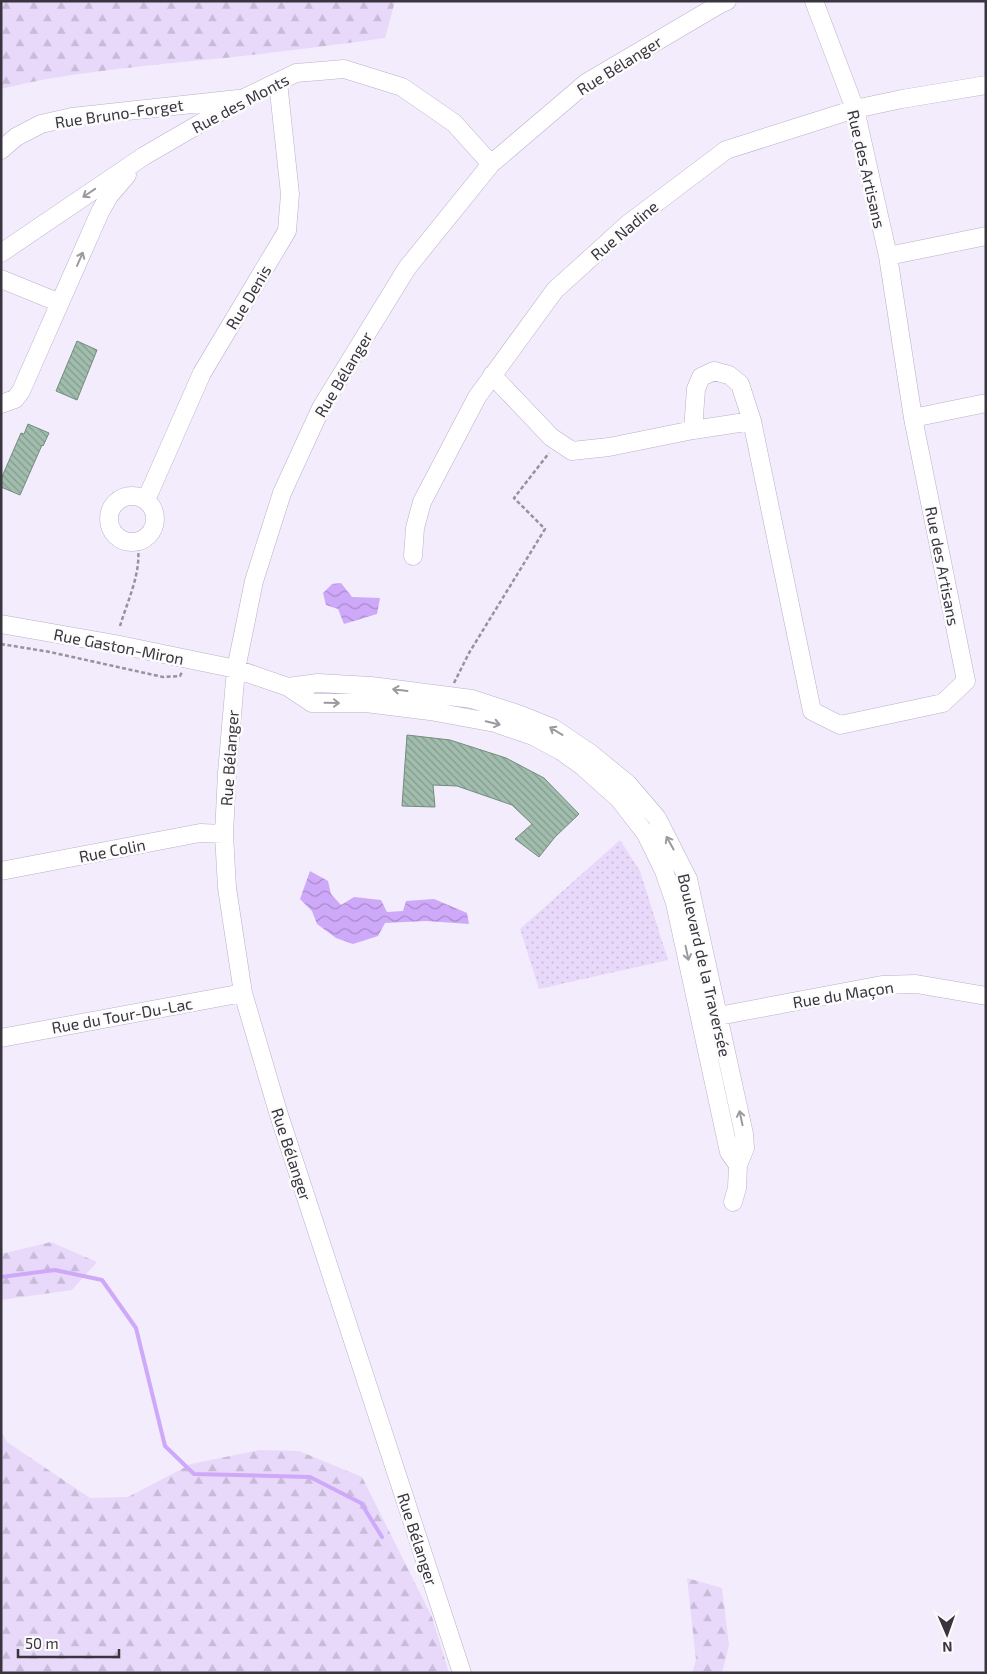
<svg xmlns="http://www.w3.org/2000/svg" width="987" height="1674" font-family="'Exo 2',sans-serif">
<defs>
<pattern id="grass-dots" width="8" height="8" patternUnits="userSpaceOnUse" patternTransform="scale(1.25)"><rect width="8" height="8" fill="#e8d9fa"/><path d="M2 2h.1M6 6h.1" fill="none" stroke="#c8bbd7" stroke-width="1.8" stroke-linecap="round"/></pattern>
<pattern id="forest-firs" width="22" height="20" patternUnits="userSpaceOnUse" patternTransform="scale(1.25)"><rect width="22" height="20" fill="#e8d9fa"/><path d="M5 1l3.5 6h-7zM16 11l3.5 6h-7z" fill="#c8bbd7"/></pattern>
<pattern id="water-waves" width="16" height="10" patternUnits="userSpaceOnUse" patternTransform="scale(1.25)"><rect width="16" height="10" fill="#cfa9f9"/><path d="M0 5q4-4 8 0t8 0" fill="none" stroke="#a98acb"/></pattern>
<pattern id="building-back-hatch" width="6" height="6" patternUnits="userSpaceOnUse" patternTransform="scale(1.25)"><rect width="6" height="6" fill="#a1bdad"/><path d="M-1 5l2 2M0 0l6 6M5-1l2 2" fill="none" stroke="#849a8e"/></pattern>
</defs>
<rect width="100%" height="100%" fill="#f3ecfc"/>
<path fill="url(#grass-dots)" d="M620 840 640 871 668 960 539 989 520 929Z"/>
<path fill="url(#forest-firs)" d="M1 1H395L385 38C321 47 257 55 192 61 128 68 63 73 1 89Z
M51 1242 97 1262 72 1290 1 1300V1254Z
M1 1431 7 1442 90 1498 128 1497 191 1464 260 1450 299 1451 362 1477 432 1617 449 1673H1Z
M687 1578 722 1588 729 1645 722 1673H692L696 1660Z"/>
<path fill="url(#water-waves)" d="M341 583 352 597 380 598 377 614 344 624 338 609 326 605 323 593 332 584Z
M310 871 328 881 331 894 341 905 354 897 381 900 387 912 403 911 406 901 434 899 467 913 469 924 426 921 385 923 378 936 353 944 336 938 317 924 312 911 300 899Z"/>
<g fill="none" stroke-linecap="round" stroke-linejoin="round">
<path stroke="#cfa9f9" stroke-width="4" d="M1 1277 55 1270 102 1280 136 1328 165 1446 194 1474 310 1477 361 1503 382 1537"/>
</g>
<path fill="url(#building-back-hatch)" stroke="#718c7d" d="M77 341 97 350 77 400 56 391Z
M28 424 49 433 43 446 42 445 20 495 1 487V479L21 433 24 434Z
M407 735 450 740 506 758 544 778 579 814 555 837 539 857 515 839 532 824 512 805 457 786 433 785 435 807 402 806Z"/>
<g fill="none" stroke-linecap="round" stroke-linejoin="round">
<defs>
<path id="minor" d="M1 150 16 137 41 124 72 117 238 99
M1 253 144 156 244 98 296 73 344 69 402 87 454 123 491 164
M888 256 986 236
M1 279 60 303
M492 375 551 437 572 451 609 447 693 430 752 421 812 711 840 725 943 703 966 681 913 418 888 256 855 109 814 1
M1 404 15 399 21 391 100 212 109 196 127 175
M913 418 986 403
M693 430 696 389 701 377 714 371 729 375 740 384 752 421
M109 519a23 23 0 1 1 46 0a23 23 0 1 1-46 0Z
M146 500 202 373 287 231 290 194 278 82
M413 556 415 528 422 502 477 397 555 290 628 224 726 150 855 109 902 99 986 85
M1 624 115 644 236 669 288 687 312 703H366L430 711 495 723 533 736 561 751 582 766 619 799 646 834 664 871 675 903 729 1152 738 1165
M288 687 318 683 371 686 472 699 521 715 553 728 590 753 628 784 657 818 688 879 744 1134 745 1148 738 1165 737 1188 733 1202
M1 871 200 833 224 834
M708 1018 882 985 916 984 986 996
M1 1038 243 993
M462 1673 278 1112 243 993 227 888 224 834 227 773 236 669 254 581 282 493 321 408 407 268 491 164 586 83 720 4 727 1"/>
</defs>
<use href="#minor" stroke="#bbafc9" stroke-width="19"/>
<path stroke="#98929f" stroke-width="2.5" stroke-dasharray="4 2.5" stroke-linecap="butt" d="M120 626C128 599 143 570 137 542
M1 644 50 652 163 677 180 676 182 672
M454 683 469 653 545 529 514 498 549 453"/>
<use href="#minor" stroke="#fff" stroke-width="18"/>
</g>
<defs><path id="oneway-shaft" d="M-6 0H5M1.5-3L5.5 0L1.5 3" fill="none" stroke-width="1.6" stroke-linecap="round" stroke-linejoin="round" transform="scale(1.25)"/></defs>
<g stroke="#9c9a9e">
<use href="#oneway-shaft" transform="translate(89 193) rotate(146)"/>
<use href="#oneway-shaft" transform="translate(80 259) rotate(-66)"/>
<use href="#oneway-shaft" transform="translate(400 690) rotate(-173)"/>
<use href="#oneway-shaft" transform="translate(332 703) rotate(1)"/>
<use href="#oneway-shaft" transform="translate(493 723) rotate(13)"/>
<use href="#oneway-shaft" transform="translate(556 731) rotate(-149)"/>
<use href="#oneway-shaft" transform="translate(670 843) rotate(-119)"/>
<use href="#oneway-shaft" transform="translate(687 953) rotate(78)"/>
<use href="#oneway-shaft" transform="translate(741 1118) rotate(-102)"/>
</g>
<g text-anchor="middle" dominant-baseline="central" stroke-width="5" stroke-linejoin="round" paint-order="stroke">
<g font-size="16" fill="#39343e" stroke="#fcfcfc">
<text transform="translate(619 65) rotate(-32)">Rue Bélanger</text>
<text transform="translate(240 103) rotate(-28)">Rue des Monts</text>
<text transform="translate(119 113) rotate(-8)">Rue Bruno-Forget</text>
<text transform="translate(867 169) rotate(77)">Rue des Artisans</text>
<text transform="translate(624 230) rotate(-40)">Rue Nadine</text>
<text transform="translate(248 297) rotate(-59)">Rue Denis</text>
<text transform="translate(343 374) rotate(-59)">Rue Bélanger</text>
<text transform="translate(943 566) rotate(79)">Rue des Artisans</text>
<text transform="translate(119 646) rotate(11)">Rue Gaston-Miron</text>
<text transform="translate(229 758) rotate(-86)">Rue Bélanger</text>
<text transform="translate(112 850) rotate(-11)">Rue Colin</text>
<text transform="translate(705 965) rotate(77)">Boulevard de la Traversée</text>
<text transform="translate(843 994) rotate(-9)">Rue du Maçon</text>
<text transform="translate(122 1015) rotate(-10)">Rue du Tour-Du-Lac</text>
<text transform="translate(292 1154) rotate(72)">Rue Bélanger</text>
<text transform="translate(418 1539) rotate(72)">Rue Bélanger</text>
</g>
</g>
<rect width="987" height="1674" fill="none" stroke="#39343e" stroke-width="5"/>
<g transform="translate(947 1634) rotate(178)" stroke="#fcfcfc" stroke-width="4" paint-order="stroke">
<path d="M0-4L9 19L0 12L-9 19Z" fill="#39343e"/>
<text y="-8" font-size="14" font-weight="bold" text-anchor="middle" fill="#39343e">N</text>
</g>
<path d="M18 1649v8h101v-8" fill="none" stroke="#39343e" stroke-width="2.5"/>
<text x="25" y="1649" font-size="15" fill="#39343e" stroke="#fcfcfc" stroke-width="4" paint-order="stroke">50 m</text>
</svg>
